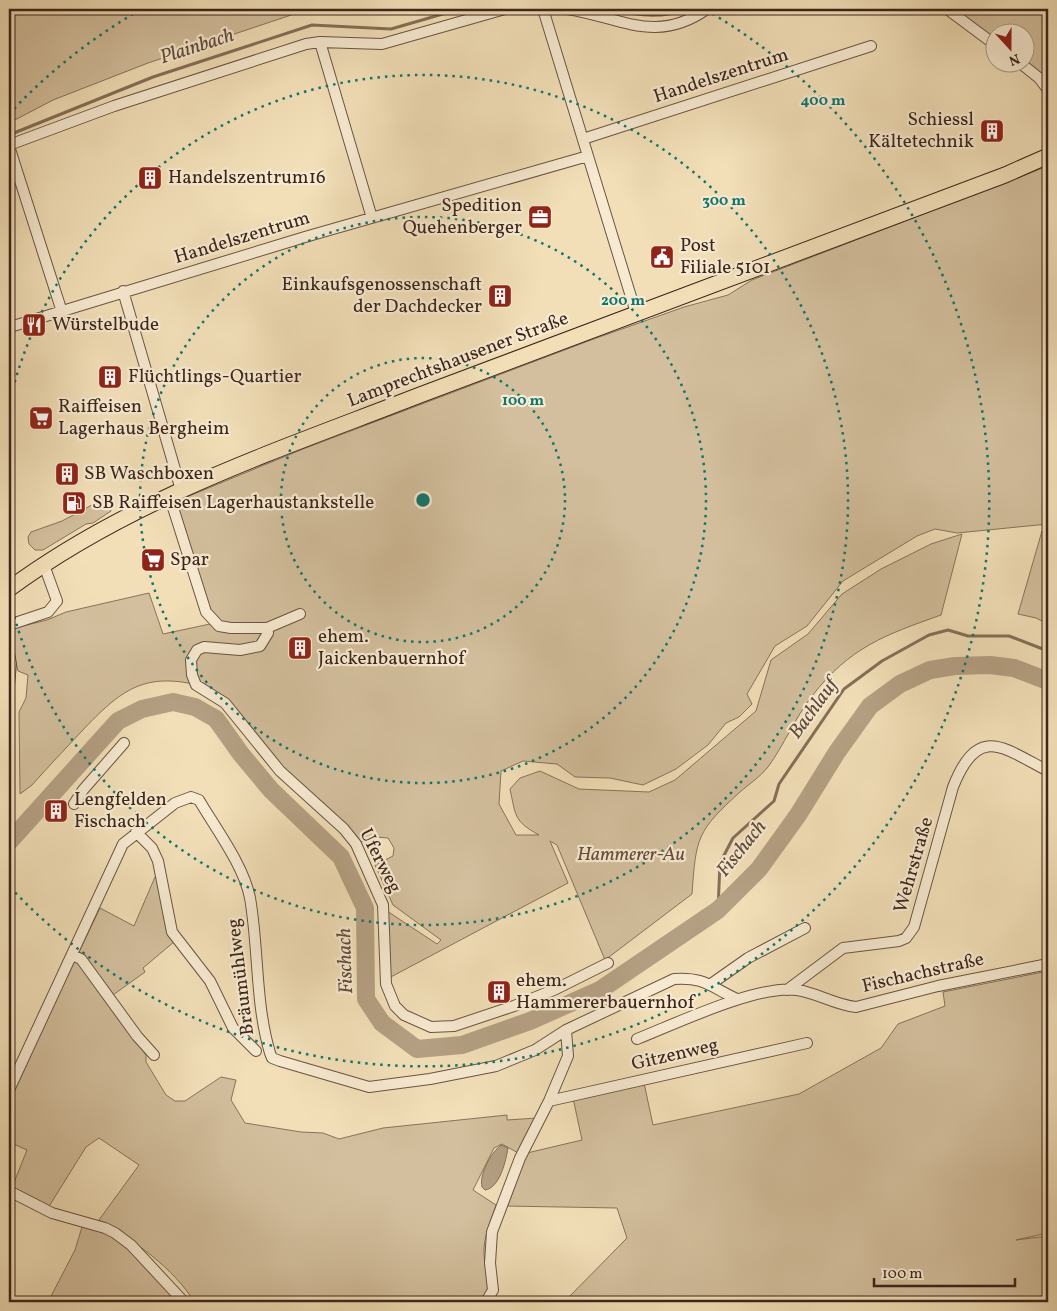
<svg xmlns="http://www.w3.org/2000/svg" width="1057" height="1311" font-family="Vollkorn,serif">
<rect width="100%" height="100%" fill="#f2dfb8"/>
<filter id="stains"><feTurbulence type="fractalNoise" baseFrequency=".004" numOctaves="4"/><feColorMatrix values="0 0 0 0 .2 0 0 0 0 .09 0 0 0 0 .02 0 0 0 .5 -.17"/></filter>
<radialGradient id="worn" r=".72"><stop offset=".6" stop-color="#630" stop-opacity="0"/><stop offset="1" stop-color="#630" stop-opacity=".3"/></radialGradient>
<path fill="#d3bf9d" stroke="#88725c" d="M9 9H403L389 13 309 9 148 63 53 100 9 123Z
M953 9H1048V57L1042 77 1024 62V32H994V41Z
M1048 166V524L957 533 935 529 917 536 843 581 807 626 775 646 747 694 752 704 739 717 726 723 708 745 676 769 643 785 610 778 575 777 557 764 523 761 501 771 499 804 516 835H539C514 821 516 817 510 789L520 778 540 771 579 789 649 792 675 780 756 711 771 660 808 634 842 594 881 569 931 544 962 534 941 615C885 635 850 647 812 696 795 718 784 745 768 767 759 778 749 784 740 792 697 831 696 837 692 894L605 960 557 845 550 841 568 883 387 979V911L437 944 441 940 393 905 375 865 393 856 394 848 388 838 376 837 360 842 300 787 205 687C144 670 121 690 81 732 65 749 48 767 32 785L20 794 19 712 26 698 28 675 18 671 10 637 15 628 47 620 66 612 149 593 163 634 210 624V614L175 507 177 501 303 449 591 340 684 307 728 295 752 280Z
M105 498 111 511 93 523 86 524 43 550H35L29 544 28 537 31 532 62 521Z
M1042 531H1048V624L1036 618 1018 614Z
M155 877H159C165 901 162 920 175 941L143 968 145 972 106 1000 146 1055V1062L166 1095 175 1101H185L221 1077 236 1080 231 1100 245 1123 301 1132 323 1133 339 1139 383 1128 507 1115V1120L537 1118 520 1154 502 1144 494 1148 473 1190 496 1205C491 1220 483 1238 484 1254 485 1275 494 1280 482 1302H194C176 1270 131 1238 99 1220L139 1165 99 1138 86 1147 48 1208 11 1190 27 1150 9 1142V1099L13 1089 100 908 134 926Z
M1048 971V1233L1016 1240 1048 1236V1302H564L627 1238 617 1208 504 1206 527 1153 582 1140 573 1098 644 1083 653 1125 799 1094 881 1048 898 1024 945 1006 943 992Z
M96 1226 109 1231 184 1302H48L75 1250 82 1227Z"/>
<path fill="#b4a083" stroke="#846f59" d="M501 1145 508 1148C506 1160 500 1188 485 1190L482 1187C479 1174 491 1153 501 1145Z"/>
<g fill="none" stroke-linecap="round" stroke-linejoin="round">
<path stroke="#846f59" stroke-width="3" d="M612 9C637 16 662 19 686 9
M9 135 153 77 312 25 391 29 460 9
M718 910 720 863 733 838 774 801 779 784 844 689 882 661 929 635 948 630 968 636H1009L1048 651"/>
<path stroke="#b4a083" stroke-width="18" d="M9 842 118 721 142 709 173 702 195 707 216 719 241 754 271 790 341 857 365 908 366 999 382 1023 417 1049 462 1045 530 1021 600 990 718 910 759 869 798 815 837 752 870 706 900 684 930 670 955 666 990 665 1014 668 1048 681"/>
<defs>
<path id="street" d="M543 9 636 313
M567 9C620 17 656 45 707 9
M947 9 994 44
M320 42 372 218
M1019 62 1039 78 1048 90
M583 139 871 46
M9 145 114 106 306 44 320 42 382 44 505 9
M9 146 62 312
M123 291 181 490
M10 327 305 237 588 156
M169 495 206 612 219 626 231 628H267L300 614
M9 625 48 612 57 601 44 565
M267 628 268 633 260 646 240 650 204 647 197 650 191 660 192 675 196 685 225 703 280 771 344 829 356 844 383 905 386 984 395 1006 404 1015 431 1027 454 1026 514 1006 556 989 608 963
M9 653 11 664 9 685
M74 804 83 790 124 743
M136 832 152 848 158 861 172 932 210 981 233 1028 256 1051
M72 955 81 959 137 1036 154 1055
M711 984 748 958 805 928
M787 990 843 948 899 941 906 938 914 927 953 787C978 724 1002 747 1048 771
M637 1039C675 1024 759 984 797 990 818 993 835 1005 856 1007L938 986 1048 964
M9 1090 123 844 175 803 191 797 199 800C216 829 244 866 250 898 259 950 255 1002 270 1053L272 1058 280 1061 369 1087 430 1079 496 1066 535 1050 566 1030 674 979C706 977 710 987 737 999
M549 1101 807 1043
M9 1191 52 1213 105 1228 115 1233 131 1245 184 1302
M486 1302 493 1290 490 1263 492 1232 520 1158 549 1101 568 1056 566 1030"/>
<path id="primary" d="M9 589C132 498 279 450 420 395 615 321 810 249 1005 175L1048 156"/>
</defs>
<use href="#street" stroke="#6a5442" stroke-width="12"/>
<use href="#primary" stroke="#3c251b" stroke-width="17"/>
<use href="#street" stroke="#f7ead1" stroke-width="10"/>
<use href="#primary" stroke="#f2dfb8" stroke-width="15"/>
</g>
<g fill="none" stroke="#0f766e" stroke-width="2.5" stroke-dasharray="2.5 5">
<circle cx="423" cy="500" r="142"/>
<circle cx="423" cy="500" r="283"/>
<path d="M9 404A425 425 0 1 1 9 596"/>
<path d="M9 114A566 566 0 0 1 140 10M706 10A566 566 0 1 1 9 886"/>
</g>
<defs>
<symbol id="building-square" viewBox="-11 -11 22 22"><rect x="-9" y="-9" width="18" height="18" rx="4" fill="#8f2418" stroke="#f7ead1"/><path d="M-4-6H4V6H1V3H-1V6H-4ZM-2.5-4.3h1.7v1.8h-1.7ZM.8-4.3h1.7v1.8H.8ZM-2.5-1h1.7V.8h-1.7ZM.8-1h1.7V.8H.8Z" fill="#fff"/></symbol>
<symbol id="office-square" viewBox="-11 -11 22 22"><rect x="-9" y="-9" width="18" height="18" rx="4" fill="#8f2418" stroke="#f7ead1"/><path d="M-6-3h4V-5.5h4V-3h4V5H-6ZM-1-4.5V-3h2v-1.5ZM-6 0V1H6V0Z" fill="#fff"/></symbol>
<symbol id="civic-square" viewBox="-11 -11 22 22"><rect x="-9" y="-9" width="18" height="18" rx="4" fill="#8f2418" stroke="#f7ead1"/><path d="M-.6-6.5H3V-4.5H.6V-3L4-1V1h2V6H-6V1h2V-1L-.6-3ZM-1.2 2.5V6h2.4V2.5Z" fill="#fff"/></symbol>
<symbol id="restaurant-square" viewBox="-11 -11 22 22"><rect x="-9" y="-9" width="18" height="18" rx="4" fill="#8f2418" stroke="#f7ead1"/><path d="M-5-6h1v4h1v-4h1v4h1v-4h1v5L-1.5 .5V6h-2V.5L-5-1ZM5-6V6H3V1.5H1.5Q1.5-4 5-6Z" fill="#fff"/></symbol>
<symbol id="supermarket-square" viewBox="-11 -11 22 22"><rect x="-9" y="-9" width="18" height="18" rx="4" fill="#8f2418" stroke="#f7ead1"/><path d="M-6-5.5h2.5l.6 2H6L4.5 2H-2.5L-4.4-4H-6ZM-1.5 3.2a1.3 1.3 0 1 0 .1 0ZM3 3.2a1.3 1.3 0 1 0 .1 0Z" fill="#fff"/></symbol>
<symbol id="fuel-square" viewBox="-11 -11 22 22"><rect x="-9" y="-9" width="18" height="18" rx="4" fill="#8f2418" stroke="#f7ead1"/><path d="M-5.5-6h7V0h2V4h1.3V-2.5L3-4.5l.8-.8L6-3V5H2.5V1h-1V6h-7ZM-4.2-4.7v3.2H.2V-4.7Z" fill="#fff"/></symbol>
</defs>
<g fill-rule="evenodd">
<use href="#building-square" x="978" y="117" width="28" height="28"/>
<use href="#building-square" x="136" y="164" width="28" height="28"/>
<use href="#office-square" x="526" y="203" width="28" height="28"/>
<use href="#civic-square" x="648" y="243" width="28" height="28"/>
<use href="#building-square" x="486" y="282" width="28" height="28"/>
<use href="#restaurant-square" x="20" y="311" width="28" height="28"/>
<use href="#building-square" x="96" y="363" width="28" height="28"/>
<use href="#supermarket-square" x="27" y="404" width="28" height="28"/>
<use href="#building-square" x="53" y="460" width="28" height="28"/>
<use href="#fuel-square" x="60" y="489" width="28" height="28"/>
<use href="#supermarket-square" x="139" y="546" width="28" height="28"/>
<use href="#building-square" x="286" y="634" width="28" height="28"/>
<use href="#building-square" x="42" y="797" width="28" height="28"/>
<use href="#building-square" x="485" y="978" width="28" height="28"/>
</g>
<g text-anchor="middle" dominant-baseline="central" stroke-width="4.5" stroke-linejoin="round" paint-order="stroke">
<g font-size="19" fill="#3c251b" stroke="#f7ead1">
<text transform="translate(721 76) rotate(-18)">Handelszentrum</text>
<text transform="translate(242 238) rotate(-17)">Handelszentrum</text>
<text transform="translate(458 360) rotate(-21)">Lamprechtshausener Straße</text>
<text transform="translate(380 861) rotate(63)">Uferweg</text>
<text transform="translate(914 865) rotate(-74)">Wehrstraße</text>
<text transform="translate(923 973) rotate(-13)">Fischachstraße</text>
<text transform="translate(241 977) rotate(-97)">Bräumühlweg</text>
<text transform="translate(675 1055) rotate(-13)">Gitzenweg</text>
</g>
<g font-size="19" fill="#3c251b" stroke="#f7ead1" text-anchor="start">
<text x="974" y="120" text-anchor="end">Schiessl<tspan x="974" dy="22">Kältetechnik</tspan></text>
<text x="168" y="178">Handelszentrum16</text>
<text x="522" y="206" text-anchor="end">Spedition<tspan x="522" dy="22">Quehenberger</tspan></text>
<text x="680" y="246">Post<tspan x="680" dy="22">Filiale 5101</tspan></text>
<text x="482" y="285" text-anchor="end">Einkaufsgenossenschaft<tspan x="482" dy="22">der Dachdecker</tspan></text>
<text x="52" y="325">Würstelbude</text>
<text x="128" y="377">Flüchtlings-Quartier</text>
<text x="58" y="407">Raiffeisen<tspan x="58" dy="22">Lagerhaus Bergheim</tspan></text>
<text x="84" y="474">SB Waschboxen</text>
<text x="92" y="503">SB Raiffeisen Lagerhaustankstelle</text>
<text x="170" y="560">Spar</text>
<text x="318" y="637">ehem.<tspan x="318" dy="22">Jaickenbauernhof</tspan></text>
<text x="74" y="800">Lengfelden<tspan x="74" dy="22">Fischach</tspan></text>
<text x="516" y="981">ehem.<tspan x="516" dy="22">Hammererbauernhof</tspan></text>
</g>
<g font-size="19" font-style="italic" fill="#624c3c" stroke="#f7ead1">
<text x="631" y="855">Hammerer-Au</text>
</g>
<g font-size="20" font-style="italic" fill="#604a3a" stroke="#f7ead1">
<text transform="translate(197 47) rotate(-18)">Plainbach</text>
<text transform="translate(814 709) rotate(-54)">Bachlauf</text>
<text transform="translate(742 849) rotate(-51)">Fischach</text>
<text transform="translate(346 961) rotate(-92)">Fischach</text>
</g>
</g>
<circle cx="423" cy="500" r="8" fill="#0f766e" stroke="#f7ead1" stroke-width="2.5"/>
<g font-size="15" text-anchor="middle" font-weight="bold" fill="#0f766e" stroke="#f7ead1" stroke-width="4.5" stroke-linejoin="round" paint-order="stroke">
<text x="823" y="105">400 m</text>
<text x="724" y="205">300 m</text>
<text x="623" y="305">200 m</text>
<text x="523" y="405">100 m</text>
</g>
<rect width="1057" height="1311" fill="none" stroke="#f2dfb8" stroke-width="30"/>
<rect x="10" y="10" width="1037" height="1291" fill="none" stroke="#3c251b" stroke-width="2.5"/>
<rect x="15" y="15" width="1027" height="1281" fill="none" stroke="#3c251b"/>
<g transform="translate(1010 48) rotate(159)"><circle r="24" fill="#f7ead1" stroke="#ac9b88"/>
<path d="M0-4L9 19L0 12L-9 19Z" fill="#8f2418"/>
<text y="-8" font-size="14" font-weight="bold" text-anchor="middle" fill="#3c251b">N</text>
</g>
<path d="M874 1278v8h141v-8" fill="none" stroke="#3c251b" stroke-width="2.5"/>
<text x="882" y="1278" font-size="15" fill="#3c251b" stroke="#f7ead1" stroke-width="4" paint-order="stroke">100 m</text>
<rect width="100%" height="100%" filter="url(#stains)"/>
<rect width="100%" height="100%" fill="url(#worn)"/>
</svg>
